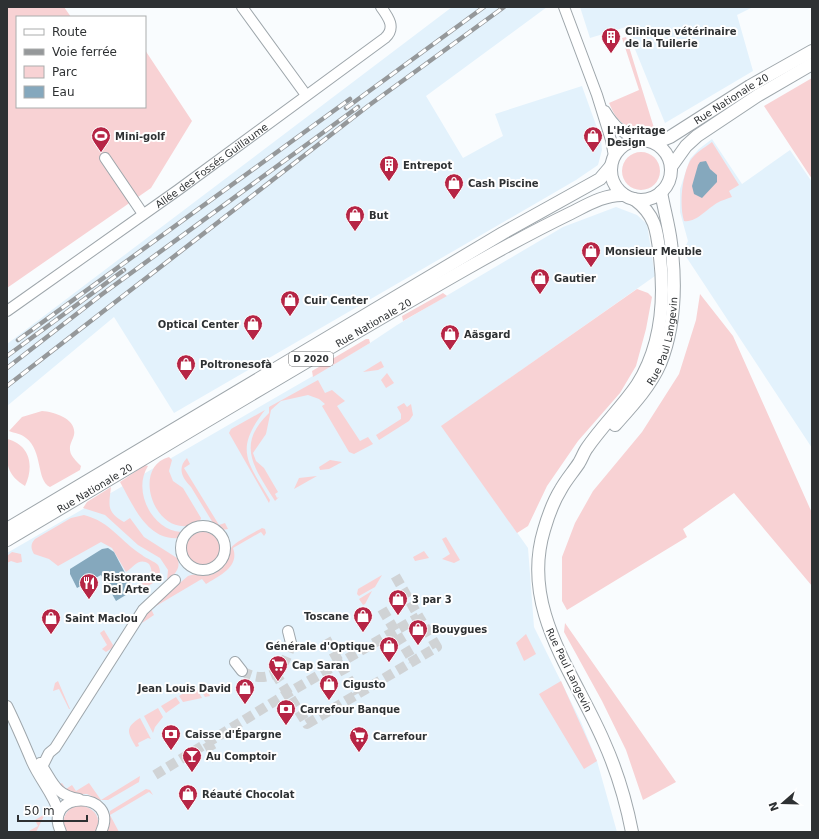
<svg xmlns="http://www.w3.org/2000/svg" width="819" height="839" font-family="'DejaVu Sans',sans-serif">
<rect width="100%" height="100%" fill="#f9fcfe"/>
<path fill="#e3f2fc" d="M452 7H547L426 96 463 158 503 136 495 114 582 86 601 139 602 150 598 165 576 180 174 413 114 317 7 406V344Z
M580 7H753L737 15 753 71 665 123 626 27 590 38Z
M712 139 742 184 790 150 812 182V448L683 252 688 241 680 212V189L690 159 699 149Z
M616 207 637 215 647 224 655 276 442 426 528 548 534 627 581 722 597 761 617 832H7V553L370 343 397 325 563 227Z"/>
<path fill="#f8d2d4" d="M7 7H64L71 17H17V107H145V50L192 121 151 188 7 288Z
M626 37 654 128C628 127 620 129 609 103L639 90 622 38Z
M812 78V179L764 106Z
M712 142 739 185 729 191 732 197C727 199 722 200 717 203 708 208 696 223 684 221 679 205 682 176 690 161 695 153 704 148 712 142Z
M622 171a19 19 0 1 1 38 0a19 19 0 1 1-38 0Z
M637 289 648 293 652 297 646 329 636 366 620 393 578 441 547 486 528 526 517 533 441 426Z
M443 293 447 296 403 321 402 316Z
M700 294 733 336 812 513V586L734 493 683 529 687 537 567 610 562 601V557L575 523 593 491 642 432 679 374 696 320Z
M366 339H369L370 343 313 377 312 371Z
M381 361 384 367 378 370 363 372Z
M387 373 394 383 386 388 381 380Z
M318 380 325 393 332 390 345 401 337 406 360 441 368 437 373 444 354 454 349 452 322 406 325 404 319 399 308 395 281 401 271 410 266 434 253 453 256 461 264 468 278 492 275 494 277 498 279 497 275 501C255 468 235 446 269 413V407Z
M404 403 407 407 411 404 413 415 409 421 379 440 376 435 401 419V414L397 407Z
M265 410C234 450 247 461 270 500L269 503 229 433 231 429Z
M42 411C55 412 77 419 74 435 72 442 68 446 71 454 73 458 78 463 81 466L80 470 50 487C36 480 43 451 26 438 22 434 14 433 9 431L22 417Z
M7 439C31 445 34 467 25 486 4 473 7 461 7 439Z
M169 457 172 460 169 471 173 481 183 488 201 518C200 523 196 523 192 525 154 536 131 467 169 457Z
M187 458 190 464 184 468 219 525 225 523 228 529 222 530 213 523 191 487C182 478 177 468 187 458Z
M330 460 342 462 329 469 320 470 319 467Z
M145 465 148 466C132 491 152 530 181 532L179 538C147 541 133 505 120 482Z
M317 476 294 489 299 478Z
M111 487C109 505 106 512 124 522L130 518 144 537 177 558C182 568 174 575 167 581L168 570 160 558 138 545 105 515 83 508 87 502Z
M84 515C111 522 120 541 142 555 147 559 154 561 158 565 161 570 160 575 158 580L148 586 141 584C149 579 155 574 149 564 139 557 134 567 126 572L112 548 101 542 58 566 49 559 34 554C31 549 30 544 35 539L71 518Z
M262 528 265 529 266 533 264 536 261 532 233 548C240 567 219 576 206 584L202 579 200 580 151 609 154 615 142 623 149 609 188 576C196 572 206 579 217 572 228 566 225 557 231 548 235 542 255 532 262 528Z
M186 549a17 17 0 1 1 34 0a17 17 0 1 1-34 0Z
M446 537 460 560 454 563 442 559 450 554 442 539Z
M424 551 429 558 415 561 413 557Z
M12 552 21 554 22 562 17 563 11 561 7 563V556Z
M382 575 375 587 359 596 357 594 358 589Z
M372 591 365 604 363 605 359 599Z
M565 623 676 782 643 800 626 750 602 701 564 632Z
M104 630 113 645 112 648 106 652 102 649 107 645 100 633Z
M526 634 536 654 524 661 516 643Z
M58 681 70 709H69L59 689 53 691 55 683Z
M561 681 597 761 584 769 539 694Z
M199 684 205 686 210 696 205 697 198 685Z
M195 686 202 698 183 702 179 696Z
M176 697 180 703 166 713 161 706Z
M158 708 163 717 155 727 153 733 144 716Z
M140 718 151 739 148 738 138 743 139 746 136 747C128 733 124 728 140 718Z
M140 776 139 782 108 800H100L87 794H77L64 790 60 784 62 783 66 789 72 785 76 791 89 783 101 800Z
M146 789 150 790 153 795 149 792 110 815 119 832H107L110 811Z
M77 805C92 806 104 816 95 832H66C60 820 65 810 77 805Z
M45 814 36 832H27L38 826 35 820Z"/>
<path fill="#85a8bd" d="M706 161 710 169 717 175V182L702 198 694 194 692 186 698 165 700 162Z
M108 548 114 552 134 590 116 601 101 575 77 588 70 574V569L102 549Z"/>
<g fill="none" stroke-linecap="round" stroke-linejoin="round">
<path stroke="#d0d3d5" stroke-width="10" stroke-dasharray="10 5" stroke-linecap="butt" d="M382 609 413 661
M326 639 357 694
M242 671C269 687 286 669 291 643
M275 673 307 724 437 647 419 617
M207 742 217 760
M155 775 288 693 419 617 393 572"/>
<defs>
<g id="minor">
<path d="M242 7 306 95"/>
<path d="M564 7 597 95 611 140 614 156"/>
<path d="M605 111C613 125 624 135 639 140"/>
<path d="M105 158 143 214"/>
<path id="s1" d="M7 311 178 190 385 38C396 28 389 18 381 7"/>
<circle cx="203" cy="548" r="22"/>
<path d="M288 631 291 643"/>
<path d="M235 662 242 671"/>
<path d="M7 706C16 724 24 743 32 762 40 780 54 795 59 813"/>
<path d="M40 763C53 781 54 795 79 799"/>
<path d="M39 773 49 753 55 748 143 610 175 580"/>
<path d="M61 832C41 790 121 790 101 832"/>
</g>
<g id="major">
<circle cx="641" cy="170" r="30"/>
<path id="s2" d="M649 141H660L670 137 750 86 812 51"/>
<path d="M671 167 686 146 697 136 757 96 812 64"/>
<path id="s3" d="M615 425C631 407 650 387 660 364 675 327 676 282 671 243 669 226 664 209 661 192"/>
<path d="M7 529 503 233 600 179 611 166"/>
<path id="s4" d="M7 540C159 450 310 358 464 270 499 250 534 231 571 213 587 205 605 194 624 195"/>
<path d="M632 832C626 801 617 771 604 742 575 674 520 609 544 530 548 516 553 502 561 489 566 480 573 472 579 463 582 458 584 452 587 448 602 426 622 407 637 385 661 347 665 300 660 257 657 231 656 215 634 199"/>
</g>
</defs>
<use href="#minor" stroke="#9ea6ab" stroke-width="12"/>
<use href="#major" stroke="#9ea6ab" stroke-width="14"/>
<use href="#minor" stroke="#fff" stroke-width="10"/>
<use href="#major" stroke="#fff" stroke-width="12"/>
<defs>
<path id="rail" d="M346 108 484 7
M18 340 350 99
M7 356 124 270
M7 368 101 295 358 107
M7 386 368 106 504 7"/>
</defs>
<use href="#rail" stroke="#95989a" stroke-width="4.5"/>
<use href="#rail" stroke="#fff" stroke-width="3" stroke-dasharray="9" stroke-linecap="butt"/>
</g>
<defs>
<symbol id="building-pin" viewBox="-11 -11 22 30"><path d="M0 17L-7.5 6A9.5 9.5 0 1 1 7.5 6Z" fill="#b62545" stroke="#fff"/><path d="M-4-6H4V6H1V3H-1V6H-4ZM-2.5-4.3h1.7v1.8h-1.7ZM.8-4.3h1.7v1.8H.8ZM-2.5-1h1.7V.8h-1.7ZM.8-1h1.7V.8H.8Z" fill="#fff"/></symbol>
<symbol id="stadium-pin" viewBox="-11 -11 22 30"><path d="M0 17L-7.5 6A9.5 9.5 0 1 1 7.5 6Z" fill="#b62545" stroke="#fff"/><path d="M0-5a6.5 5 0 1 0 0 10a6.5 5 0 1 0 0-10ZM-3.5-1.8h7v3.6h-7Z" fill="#fff"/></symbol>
<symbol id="shop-pin" viewBox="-11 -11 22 30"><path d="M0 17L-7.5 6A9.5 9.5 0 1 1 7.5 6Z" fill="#b62545" stroke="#fff"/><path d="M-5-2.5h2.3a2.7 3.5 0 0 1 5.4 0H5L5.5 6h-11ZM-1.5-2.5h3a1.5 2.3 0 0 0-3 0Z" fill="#fff"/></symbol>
<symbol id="restaurant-pin" viewBox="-11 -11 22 30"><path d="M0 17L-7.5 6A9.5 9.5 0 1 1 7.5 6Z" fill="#b62545" stroke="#fff"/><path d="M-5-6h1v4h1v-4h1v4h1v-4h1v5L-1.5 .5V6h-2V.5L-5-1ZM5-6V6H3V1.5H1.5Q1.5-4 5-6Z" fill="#fff"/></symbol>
<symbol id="supermarket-pin" viewBox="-11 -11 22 30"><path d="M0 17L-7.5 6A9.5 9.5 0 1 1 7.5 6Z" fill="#b62545" stroke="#fff"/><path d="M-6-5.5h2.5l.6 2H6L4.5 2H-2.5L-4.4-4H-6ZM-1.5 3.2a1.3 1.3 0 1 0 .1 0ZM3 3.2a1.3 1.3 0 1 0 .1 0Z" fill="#fff"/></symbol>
<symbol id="bank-pin" viewBox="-11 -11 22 30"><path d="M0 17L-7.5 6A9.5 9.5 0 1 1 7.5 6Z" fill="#b62545" stroke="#fff"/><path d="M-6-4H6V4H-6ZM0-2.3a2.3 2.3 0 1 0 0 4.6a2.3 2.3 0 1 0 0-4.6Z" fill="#fff"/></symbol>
<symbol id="bar-pin" viewBox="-11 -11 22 30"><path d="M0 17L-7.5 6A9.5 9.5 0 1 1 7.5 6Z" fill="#b62545" stroke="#fff"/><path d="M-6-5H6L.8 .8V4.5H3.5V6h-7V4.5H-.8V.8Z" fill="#fff"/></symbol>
</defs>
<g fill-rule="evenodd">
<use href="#building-pin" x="600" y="26" width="22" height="30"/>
<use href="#stadium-pin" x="90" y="125" width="22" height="30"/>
<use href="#shop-pin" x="582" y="125" width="22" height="30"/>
<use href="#building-pin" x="378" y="154" width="22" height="30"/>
<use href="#shop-pin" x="443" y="172" width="22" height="30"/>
<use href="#shop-pin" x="344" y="204" width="22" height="30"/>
<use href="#shop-pin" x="580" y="240" width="22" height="30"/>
<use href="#shop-pin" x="529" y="267" width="22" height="30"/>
<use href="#shop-pin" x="279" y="289" width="22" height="30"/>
<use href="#shop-pin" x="242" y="313" width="22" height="30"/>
<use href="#shop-pin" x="439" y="323" width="22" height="30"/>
<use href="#shop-pin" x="175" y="353" width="22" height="30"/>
<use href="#restaurant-pin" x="78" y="572" width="22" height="30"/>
<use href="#shop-pin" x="387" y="588" width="22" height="30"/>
<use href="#shop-pin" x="352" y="605" width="22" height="30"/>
<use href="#shop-pin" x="40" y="607" width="22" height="30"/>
<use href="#shop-pin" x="407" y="618" width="22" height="30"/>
<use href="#shop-pin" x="378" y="635" width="22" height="30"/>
<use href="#supermarket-pin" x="267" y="654" width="22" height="30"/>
<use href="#shop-pin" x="318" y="673" width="22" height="30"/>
<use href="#shop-pin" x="234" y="677" width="22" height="30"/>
<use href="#bank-pin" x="275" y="698" width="22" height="30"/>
<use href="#bank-pin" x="160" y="723" width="22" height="30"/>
<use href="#supermarket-pin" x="348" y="725" width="22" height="30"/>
<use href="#bar-pin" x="181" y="745" width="22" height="30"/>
<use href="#shop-pin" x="177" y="783" width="22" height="30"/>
</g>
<g text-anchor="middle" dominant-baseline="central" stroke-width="4" stroke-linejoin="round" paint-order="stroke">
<rect fill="#fff" stroke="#6d6f70" stroke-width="1" x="289" y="352" width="44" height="14" rx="3"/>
<g font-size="9" font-weight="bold" fill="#2e3133">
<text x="311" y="359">D 2020</text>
</g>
<g font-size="10" font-weight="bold" fill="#2e3133" stroke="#fff" text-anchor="start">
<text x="625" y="31">Clinique vétérinaire<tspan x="625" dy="12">de la Tuilerie</tspan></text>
<text x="607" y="130">L'Héritage<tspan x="607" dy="12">Design</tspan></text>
<text x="115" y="136">Mini-golf</text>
<text x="403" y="165">Entrepot</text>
<text x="468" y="183">Cash Piscine</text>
<text x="369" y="215">But</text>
<text x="605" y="251">Monsieur Meuble</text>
<text x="554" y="278">Gautier</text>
<text x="304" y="300">Cuir Center</text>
<text x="239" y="324" text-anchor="end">Optical Center</text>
<text x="464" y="334">Aäsgard</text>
<text x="200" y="364">Poltronesofà</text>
<text x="103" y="577">Ristorante<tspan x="103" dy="12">Del Arte</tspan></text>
<text x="412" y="599">3 par 3</text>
<text x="349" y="616" text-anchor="end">Toscane</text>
<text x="65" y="618">Saint Maclou</text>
<text x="432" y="629">Bouygues</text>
<text x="375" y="646" text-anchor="end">Générale d'Optique</text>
<text x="292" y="665">Cap Saran</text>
<text x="343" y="684">Cigusto</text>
<text x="231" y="688" text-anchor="end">Jean Louis David</text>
<text x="300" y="709">Carrefour Banque</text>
<text x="185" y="734">Caisse d'Épargne</text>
<text x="373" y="736">Carrefour</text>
<text x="206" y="756">Au Comptoir</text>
<text x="202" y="794">Réauté Chocolat</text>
</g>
<g font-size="10" fill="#2e3133" stroke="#fff">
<text stroke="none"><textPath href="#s2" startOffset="94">Rue Nationale 20</textPath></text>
<text stroke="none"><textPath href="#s1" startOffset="251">Allée des Fossés Guillaume</textPath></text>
<text stroke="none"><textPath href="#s4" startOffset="426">Rue Nationale 20</textPath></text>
<text stroke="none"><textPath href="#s3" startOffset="99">Rue Paul Langevin</textPath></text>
<text stroke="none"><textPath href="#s4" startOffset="102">Rue Nationale 20</textPath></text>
<text transform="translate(569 670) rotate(64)">Rue Paul Langevin</text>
</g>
</g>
<rect width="819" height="839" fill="none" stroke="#2e3133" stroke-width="16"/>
<rect x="16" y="16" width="130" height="92" fill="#ffffff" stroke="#abadad"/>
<rect x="24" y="29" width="20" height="6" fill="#ffffff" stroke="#abadad"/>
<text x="52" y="36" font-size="12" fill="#2e3133">Route</text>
<rect x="24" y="49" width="20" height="6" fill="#95989a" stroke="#abadad"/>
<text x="52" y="56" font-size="12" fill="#2e3133">Voie ferrée</text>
<rect x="24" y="66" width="20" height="12" fill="#f8d2d4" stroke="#abadad"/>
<text x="52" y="76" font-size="12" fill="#2e3133">Parc</text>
<rect x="24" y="86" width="20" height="12" fill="#85a8bd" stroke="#abadad"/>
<text x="52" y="96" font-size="12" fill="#2e3133">Eau</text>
<g transform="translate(783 803) rotate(250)" stroke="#ffffff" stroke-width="3" paint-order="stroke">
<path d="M0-3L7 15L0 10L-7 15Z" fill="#2e3133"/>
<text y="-6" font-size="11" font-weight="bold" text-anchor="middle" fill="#2e3133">N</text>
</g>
<path d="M18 815v6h69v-6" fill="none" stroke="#2e3133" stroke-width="2"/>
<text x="24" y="815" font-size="12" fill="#2e3133" stroke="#ffffff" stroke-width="3" paint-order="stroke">50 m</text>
</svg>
